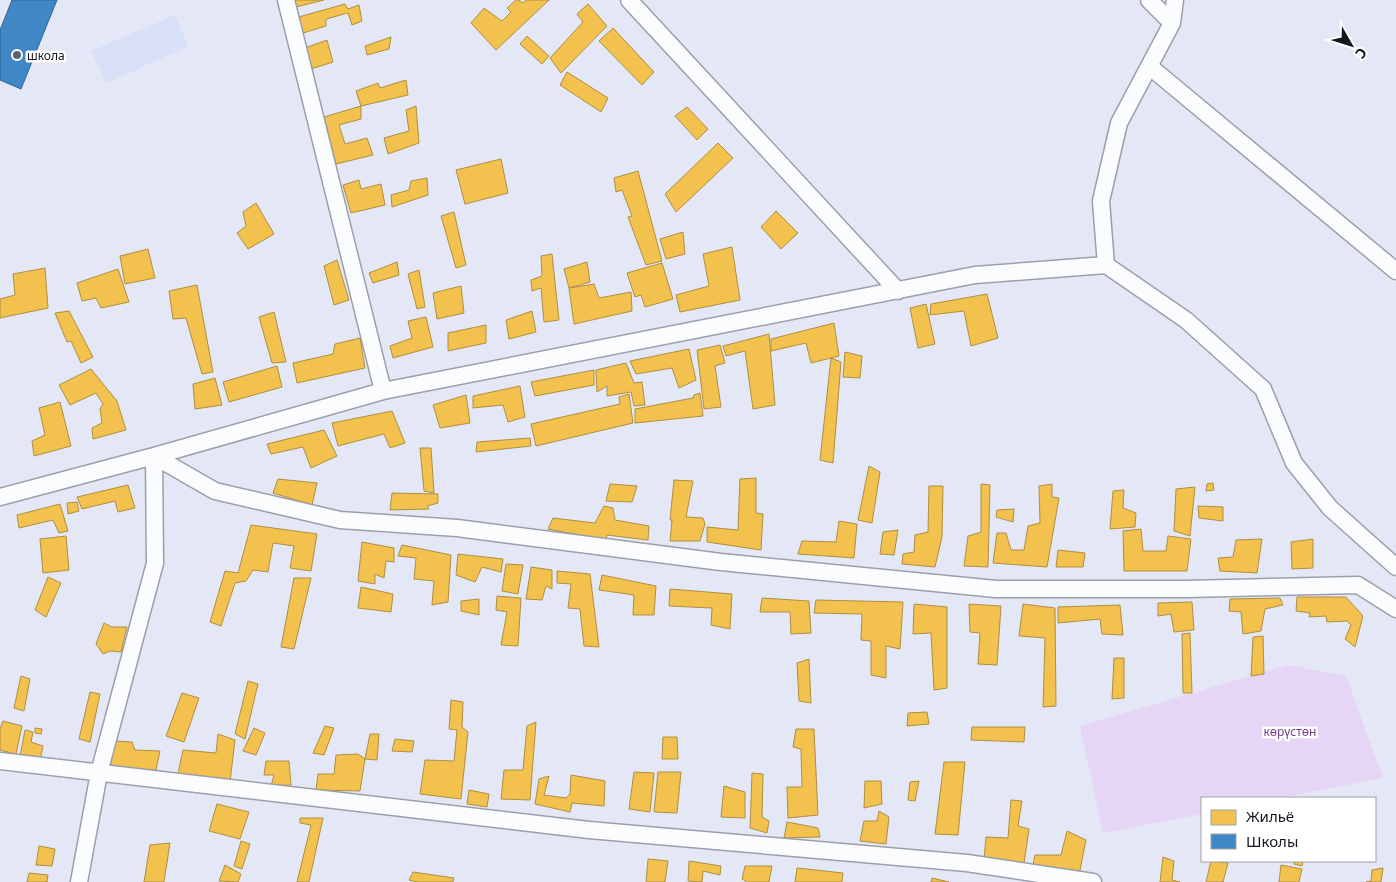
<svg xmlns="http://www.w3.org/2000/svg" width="1396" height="882" font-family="'Noto Sans',sans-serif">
<rect width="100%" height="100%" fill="#e4e8f6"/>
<path fill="#d9e1f9" d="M175 15 188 47 106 83 91 51Z"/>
<path fill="#e6d5f5" d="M1288 665 1346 676 1383 778 1280 798H1202V814L1103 833 1080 726Z"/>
<path fill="#f2c14e" stroke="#af8e40" d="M290 0H324L292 8Z
M516 0H519L523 3 526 0H549L496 50 471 23 484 8 502 21 511 12 507 8Z
M345 4 348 9 359 5 362 21 352 25 348 13 326 19V26L300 34 295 18Z
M588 4 607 26 561 73 550 58 583 22 577 14Z
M613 28 654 72 642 85 599 41Z
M527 36 549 56 542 64 520 44Z
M391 37 389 49 367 55 365 46Z
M327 40 333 62 311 69 305 48Z
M567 72 608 98 601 112 560 85Z
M406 80 408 95 361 106 356 91 378 83 380 88Z
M361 106V119L339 125 345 144 367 138 373 155 336 164 324 117Z
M416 106 419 143 388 154 384 138 409 131 406 110Z
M687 107 708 129 697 140 675 116Z
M718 143 733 158 676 212 665 194Z
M501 159 508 193 465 204 456 170Z
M638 171 662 261 646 265 628 217 632 216 622 190 616 192 614 178Z
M427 178 428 195 392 207 391 195 409 190 411 181Z
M359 180 361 189 381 184 385 205 351 213 343 185Z
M256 203 274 234 248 249 237 233 246 226 243 212Z
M776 211 798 233 781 249 761 227Z
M454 212 466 265 456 268 441 216Z
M683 232 685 254 666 259 660 239Z
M732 247 740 300 680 312 676 295 709 286 703 254Z
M148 249 155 278 125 284 120 256Z
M552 254 559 320 544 322 541 288 532 291 531 280 542 276 541 256Z
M337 260 349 300 334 305 324 266Z
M397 262 399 275 373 283 369 273Z
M587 262 590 282 569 288 564 269Z
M662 263 673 299 645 307 641 295 635 297 627 273Z
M45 268 48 308 0 318V299L15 295 13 274Z
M118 269 129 302 101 308 96 298 82 301 77 283Z
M419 270 425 307 417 309 408 274Z
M594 284 599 298 631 292 632 311 574 324 569 288Z
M197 285 213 372 202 374 186 318 173 319 169 291Z
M461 286 464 313 437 319 433 293Z
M987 294 998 338 971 346 964 311 930 315 931 304Z
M926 304 935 344 918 348 910 308Z
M69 311 93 357 81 363 71 341 67 342 55 313Z
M532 311 536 332 509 339 506 320Z
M274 312 286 362 272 363 259 317Z
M426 317 433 347 393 358 390 346 412 338 408 321Z
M834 323 839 356 811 363 806 343 771 351V339Z
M486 325V343L448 351V333Z
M769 334 775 405 753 409 745 351 726 356 723 346Z
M360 338 365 368 297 383 293 363 333 354 335 344Z
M720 345 725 363 715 366 721 407 704 409 697 350Z
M689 349 696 380 679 388 672 368 636 374 630 361Z
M845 352 862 356 860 378 843 377Z
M831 358 841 362 833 463 820 460Z
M626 363 634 383 642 382 645 405 634 406 631 392 607 396V386L597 392 596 370Z
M277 366 282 387 229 402 223 382Z
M91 369 117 401 126 430 93 439 92 428 102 423 100 409 103 404 96 393 70 405 59 385Z
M594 370V385L535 396 531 382Z
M215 378 222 405 195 409 193 384Z
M520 386 525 417 508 422 503 405 473 408V396Z
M700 393 703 416 635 423V409L693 398 694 395Z
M629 394 633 423 536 446 531 424 620 404 619 397Z
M466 395 470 423 440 428 433 405Z
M60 402 71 446 34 456 32 441 45 435 39 408Z
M392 411 405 443 390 448 384 434 338 446 332 423Z
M324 430 337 456 311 468 303 447 271 454 267 444Z
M530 438 531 446 476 452 477 442Z
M420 448H431L434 493 424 491Z
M869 466 880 472 872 523 858 520Z
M756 478V513L763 514 761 550 707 542V527L738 530 740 479Z
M278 479 317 483 312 505 273 493Z
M674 480 693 481 686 517 703 518 705 524 700 541H670L672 520H670Z
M1213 483 1214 490 1206 491 1207 484Z
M610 484 637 486 632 502 606 501Z
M981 484 990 485 988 567 964 566 968 536 981 532Z
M1052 484V497L1059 498 1047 567 993 563 997 533H1006L1011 550H1024L1028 526 1040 523 1039 486Z
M128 485 135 508 118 512 115 501 82 509 77 497Z
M929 486H943L942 537 935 567 902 564 903 554 914 552 915 535 928 532Z
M1195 487 1190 536 1174 531 1176 489Z
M1124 490 1123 508 1136 513 1135 527 1110 529 1113 491Z
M392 493 438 494V503L427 506 429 509 390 510Z
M77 502 79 511 68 514 67 503Z
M60 504 68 531 59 533 53 520 19 528 17 515Z
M604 506 613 508 615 520 649 526 648 540 607 535 606 540 548 529 553 518 595 523Z
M1198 506 1223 507V521L1199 518Z
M1014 509 1013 522 996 517 997 510Z
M839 521 857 524 854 558 798 554 802 541 836 542Z
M251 525 317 534 311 571 290 568 294 546 273 543 268 572 253 570 246 581 235 583 221 626 210 622 225 571 238 573Z
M1141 529 1143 551H1166L1168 536 1191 539 1187 571H1124L1123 531Z
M898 530 894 555 880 554 883 532Z
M66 536 69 570 43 573 40 539Z
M1262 539 1257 573 1220 571 1218 558 1233 557 1236 540Z
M1313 539V568L1292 569 1291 542Z
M362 542 394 548V562L386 561 384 578 375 574V584L358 581Z
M402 545 451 555 448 602 432 605 434 581 414 579 416 558 398 556Z
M1058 550 1085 553 1083 567H1056Z
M458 554 503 559 501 572 482 567 475 582 456 575Z
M506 564 523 565 518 594 502 591Z
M531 567 552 570V589L546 586 542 600 526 599Z
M557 571 590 574 599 647 584 646 580 609 568 608 571 584 557 583Z
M602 575 656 586 654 615H633L634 595 599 590Z
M48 577 61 583 46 617 35 610Z
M294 578H311L294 649 281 647Z
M361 587 393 594 391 612 358 608Z
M670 589 732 594 730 629 711 625 712 608 669 606Z
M497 596 521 598 518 646 501 645 507 612 496 610Z
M1297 597H1346L1363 616 1355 647 1345 639 1351 625 1347 621 1327 622 1326 616 1309 617 1310 613 1296 611Z
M762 598 809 601 811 633 791 634 790 612H760Z
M1280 598 1283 605 1265 609 1261 631 1243 634 1241 612 1229 611 1230 599Z
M479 599V615L461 611V601Z
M816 600 903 602 900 649 886 646V678L871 675V641L861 640 862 614 814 613Z
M1192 602 1194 630 1174 632 1171 614 1158 616V603Z
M914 604 947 607V688L934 690 931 633 913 634Z
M969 604 1001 606 997 665 978 664 980 633 970 632Z
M1023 604 1055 608 1056 706 1043 707 1045 638 1019 636Z
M1120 605 1123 635 1102 634 1100 619 1058 623V607Z
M104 623 112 627H127L121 652 110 651 103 654 96 644Z
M1190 633 1192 693H1183L1182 634Z
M1263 636 1264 674 1251 676 1253 637Z
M1114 658H1124V698L1112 699Z
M809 659 811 703 799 701 797 663Z
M21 676 30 679 24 711 14 708Z
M248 681 258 684 245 739 235 734Z
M90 692 100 694 90 742 79 739Z
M182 693 199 698 184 742 166 736Z
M451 700 463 702 462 727 468 732 461 799 420 794 425 760 454 761 457 730 449 729Z
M927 712 929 724 907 726 908 713Z
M3 721 22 726 16 754 0 750V729Z
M536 722 530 800 501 799 504 770H523L527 726Z
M325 726 334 728 324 755 313 753Z
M972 727H1025L1024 742 971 740Z
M35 728 42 729 41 734 35 733Z
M254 728 265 733 256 755 243 751Z
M796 729H814L818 815 788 818 787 787H802L801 749 793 747Z
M25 730 33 732 31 742 43 746 40 760 20 756Z
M218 734 235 740 230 782 177 778 183 750 216 753Z
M370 734H379L377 760 365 759Z
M663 737H677L678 759H662Z
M395 739 414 741 412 752 392 751Z
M116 741 132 742 135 750 160 751 156 770 106 769Z
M358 754 365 759 360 791 316 790 318 774H334L336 755Z
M266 761H289L291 785 271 786 274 775H264Z
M944 762H965L958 835 935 834Z
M634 772 654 773 650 812 629 809Z
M658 772H681L677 813 654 812Z
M752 773 763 774 762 817 769 821 767 833 750 828Z
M571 775 605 781 604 806 572 803 570 812 535 804 539 779 549 776 544 795 566 798 570 794Z
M865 781H881L882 804 864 808Z
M919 781 915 801 908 800 910 782Z
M724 786 745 792V818L721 817Z
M469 790 489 794 487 807 467 804Z
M1011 800 1022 801 1018 826 1029 829 1024 863 984 859 986 837 1008 838Z
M217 804 249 812 240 839 209 831Z
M879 811 889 817 886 844 860 841 864 821H877Z
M300 818H323L309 882H297L311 825 300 823Z
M787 822 818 828 820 837 784 838Z
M1067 831 1086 840 1079 875 1032 869 1035 855H1061Z
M241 841 250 844 242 869 234 866Z
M170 843 164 882H144L150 845Z
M39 846 55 849 52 866 36 865Z
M1163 857 1174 861 1172 880 1180 882H1160Z
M648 859 668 861 665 882H646Z
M689 861 721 866 720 875 703 871 702 882 688 881Z
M1211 861 1228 863 1223 882H1206Z
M1294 861H1303L1302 866 1294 864Z
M225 865 241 874 238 882 219 881Z
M1281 865 1302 869 1299 882H1279Z
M745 866H772L769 882H747L742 879Z
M797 868 843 873 842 882H795Z
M1383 868 1381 882H1366L1371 881 1372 870Z
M413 872 454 878 453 882H417L409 880Z
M29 873 48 875 47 882H27Z
M932 878 949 882H931Z"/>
<path fill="#3f88c5" stroke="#326694" d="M12 0H57L21 89 0 80V30Z"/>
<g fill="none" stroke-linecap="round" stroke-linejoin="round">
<defs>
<path id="minor" d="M286 0 383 391
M629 0 898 291
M1149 0 1172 23
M1175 0 1172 23 1119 123 1101 201 1106 265 1186 320 1263 389 1294 463 1330 508 1396 567
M1149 66 1396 271
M154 456 215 491 340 520 457 528 721 562 996 589H1187L1358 585 1396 609
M0 497 154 456 383 391 975 275 1106 265
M0 761 589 830 967 863 1093 882
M79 882 99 773 155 563 154 456"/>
</defs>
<use href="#minor" stroke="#9b9faa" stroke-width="19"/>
<use href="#minor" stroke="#fbfcfe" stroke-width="16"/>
</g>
<circle fill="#5d606b" stroke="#fff" stroke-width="2" cx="17" cy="55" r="5"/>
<g text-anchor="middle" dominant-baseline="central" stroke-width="5" stroke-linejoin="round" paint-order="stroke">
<g font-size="12" fill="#141720" stroke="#fff" text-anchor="start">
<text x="27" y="55">школа</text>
</g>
<g font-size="12" fill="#703e84" stroke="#fff">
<text x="1290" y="731">көрүстөн</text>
</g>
</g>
<rect x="1201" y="797" width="175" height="65" fill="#ffffff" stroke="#a1a2a6"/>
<rect x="1211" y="810" width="25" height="15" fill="#f2c14e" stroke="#a1a2a6"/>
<text x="1246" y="822" font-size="15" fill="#141720">Жильё</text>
<rect x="1211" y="834" width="25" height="15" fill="#3f88c5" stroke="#a1a2a6"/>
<text x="1246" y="847" font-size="15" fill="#141720">Школы</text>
<g transform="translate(1351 45) rotate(129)" stroke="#ffffff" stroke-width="4" paint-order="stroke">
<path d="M0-4L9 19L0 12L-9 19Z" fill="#141720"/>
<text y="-8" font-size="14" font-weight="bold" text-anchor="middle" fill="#141720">С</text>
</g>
</svg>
